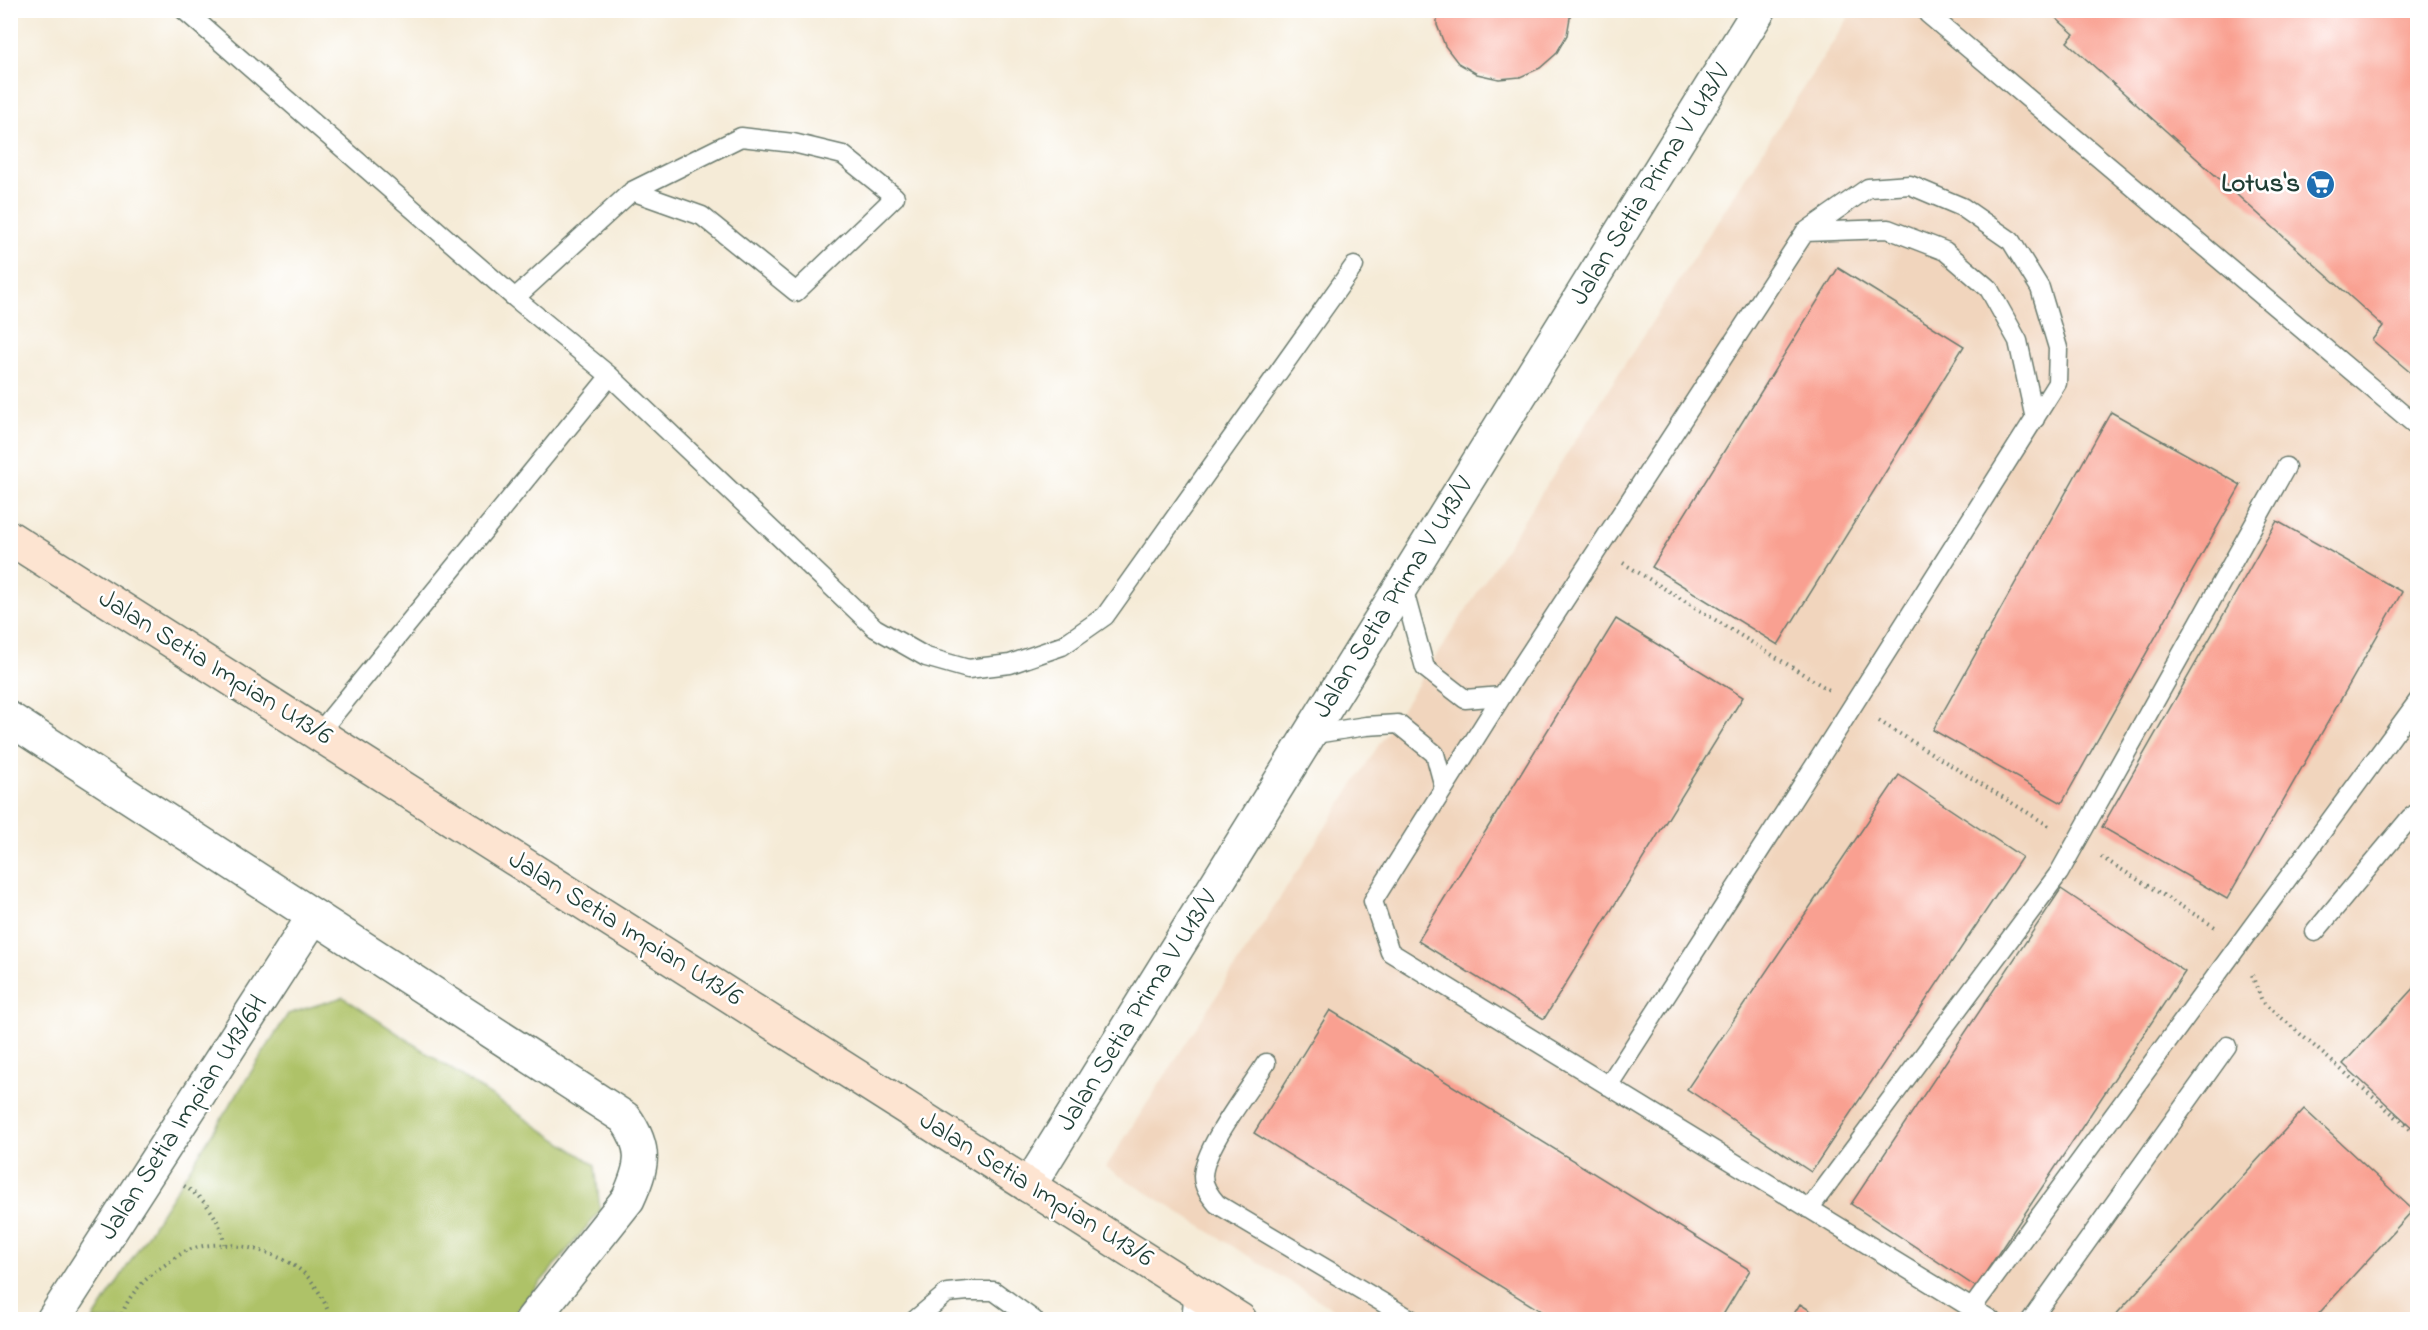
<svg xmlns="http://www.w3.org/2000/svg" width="2428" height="1330" font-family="'Indie Flower',sans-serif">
<rect width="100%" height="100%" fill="#fff"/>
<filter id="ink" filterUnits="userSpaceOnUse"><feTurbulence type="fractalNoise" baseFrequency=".0167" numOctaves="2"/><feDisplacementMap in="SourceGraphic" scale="12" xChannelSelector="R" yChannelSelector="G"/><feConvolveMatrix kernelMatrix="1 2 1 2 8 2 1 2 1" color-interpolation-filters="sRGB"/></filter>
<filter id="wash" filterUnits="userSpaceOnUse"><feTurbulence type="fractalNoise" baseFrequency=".008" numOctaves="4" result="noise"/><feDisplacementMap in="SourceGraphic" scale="24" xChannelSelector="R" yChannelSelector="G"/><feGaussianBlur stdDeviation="1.35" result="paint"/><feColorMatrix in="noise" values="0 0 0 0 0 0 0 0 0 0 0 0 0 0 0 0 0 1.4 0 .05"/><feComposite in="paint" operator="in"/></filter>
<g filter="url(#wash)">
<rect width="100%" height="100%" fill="#f5ebd7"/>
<path fill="#f1d5bd" d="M1853 11H2417V1319H1349L1106 1167Z"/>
<path fill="#aec267" stroke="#66804e" stroke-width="1.5" d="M343 997 595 1165 600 1211 510 1319 93 1320 288 1014Z"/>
<g id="blocks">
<path fill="#f9a091" d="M1437 10H1571V12L1567 35 1556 54 1540 68 1520 77 1499 79 1477 74 1458 63 1445 46 1437 25Z
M2047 10H2418V379L2372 340 2383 326 2067 42 2074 34Z
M1838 268 1964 346 1778 645 1652 567Z
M2111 412 2241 485 2062 803 1933 730Z
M2277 521 2402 592 2227 899 2102 827Z
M1616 619 1743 697 1544 1019 1418 941Z
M1899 775 2022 857 1811 1172 1687 1089Z
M2061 889 2185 972 1976 1287 1851 1204Z
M2418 983V1133L2343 1064Z
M1330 1010 1750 1270 1720 1320H1555L1254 1133Z
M2304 1109 2413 1210 2313 1320H2111Z
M1800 1304 1825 1320H1790Z"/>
</g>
</g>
<g filter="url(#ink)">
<use href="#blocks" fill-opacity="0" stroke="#6a7a6d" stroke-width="1.5"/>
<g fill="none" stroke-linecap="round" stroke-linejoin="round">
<defs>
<path id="lane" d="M184 10 515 298 610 376 875 628 926 657 968 669 1010 664 1062 646 1105 616 1354 266
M1926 10 1928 14 2418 427
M1805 232 1888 229 1945 251 1989 289 2018 341 2035 419
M515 298 632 191 741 137 793 143 843 155 895 197 796 292 702 216 632 191
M1402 584 1425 668 1465 699 1502 696
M318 734 610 376
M1309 735 1366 726 1398 724 1435 754 1444 787
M2315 932 2410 818 2418 812
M1266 1063C1250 1089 1204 1147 1203 1176 1203 1187 1210 1196 1217 1204L1412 1320
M1608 1086 1817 762 2057 383 2058 348 2040 288 2011 241 1962 207 1910 185 1868 188 1805 232 1502 696 1373 901 1390 952 1991 1320
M1809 1209 2059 873 2286 467
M1972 1308 2418 701
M915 1320 947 1293 968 1291H994L1034 1320
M1191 1320 1194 1290
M2031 1320 2227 1046"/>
<path id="street" d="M10 719 625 1118C647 1149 643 1166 628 1199L532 1320
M1029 1186 1759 10
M53 1320 314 916"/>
<path id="secondary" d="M10 538 1240 1320"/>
</defs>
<use href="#lane" stroke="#6a7a6d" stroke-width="21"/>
<use href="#street" stroke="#6a7a6d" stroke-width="36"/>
<use href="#secondary" stroke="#6a7a6d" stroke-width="36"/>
<path stroke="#6a7a6d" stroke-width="4" stroke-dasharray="1.5 4.5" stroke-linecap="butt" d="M1623 563 1829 690
M1879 721 2051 827
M2101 857 2215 927
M2252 975 2262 1001 2418 1136
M184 1186C205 1199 221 1219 224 1244
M121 1320C124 1300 143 1280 159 1269 167 1264 176 1256 186 1251 217 1237 269 1248 296 1267 314 1279 325 1300 331 1320"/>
<use href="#lane" stroke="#fff" stroke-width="18"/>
<use href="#street" stroke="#fff" stroke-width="33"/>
<use href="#secondary" stroke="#fde4d1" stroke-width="33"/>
</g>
</g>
<defs>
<symbol id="supermarket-disc" viewBox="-11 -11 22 22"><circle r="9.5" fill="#1f6fb2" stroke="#fff"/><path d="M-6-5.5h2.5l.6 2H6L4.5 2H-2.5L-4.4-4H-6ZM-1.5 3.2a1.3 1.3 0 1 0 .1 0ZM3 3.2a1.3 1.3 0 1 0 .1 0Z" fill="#fff"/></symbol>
</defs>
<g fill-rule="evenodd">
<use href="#supermarket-disc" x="2304" y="168" width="33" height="33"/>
</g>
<g text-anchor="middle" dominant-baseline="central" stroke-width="5" stroke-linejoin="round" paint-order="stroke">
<g font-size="27" font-weight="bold" fill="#1f3d34" stroke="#fff" text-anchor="end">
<text x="2300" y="184">Lotus's</text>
</g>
<g font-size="27" fill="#1f3d34" stroke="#fff">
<text transform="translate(1651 185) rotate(-58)">Jalan Setia Prima V U13/V</text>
<text transform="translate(1394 598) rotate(-58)">Jalan Setia Prima V U13/V</text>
<text transform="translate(215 668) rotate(32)">Jalan Setia Impian U13/6</text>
<text transform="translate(625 929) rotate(32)">Jalan Setia Impian U13/6</text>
<text transform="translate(1138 1011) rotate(-58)">Jalan Setia Prima V U13/V</text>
<text transform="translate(184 1118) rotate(-57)">Jalan Setia Impian U13/6H</text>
<text transform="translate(1036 1190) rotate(32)">Jalan Setia Impian U13/6</text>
</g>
</g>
<rect width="2428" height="1330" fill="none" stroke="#fff" stroke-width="36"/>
</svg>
